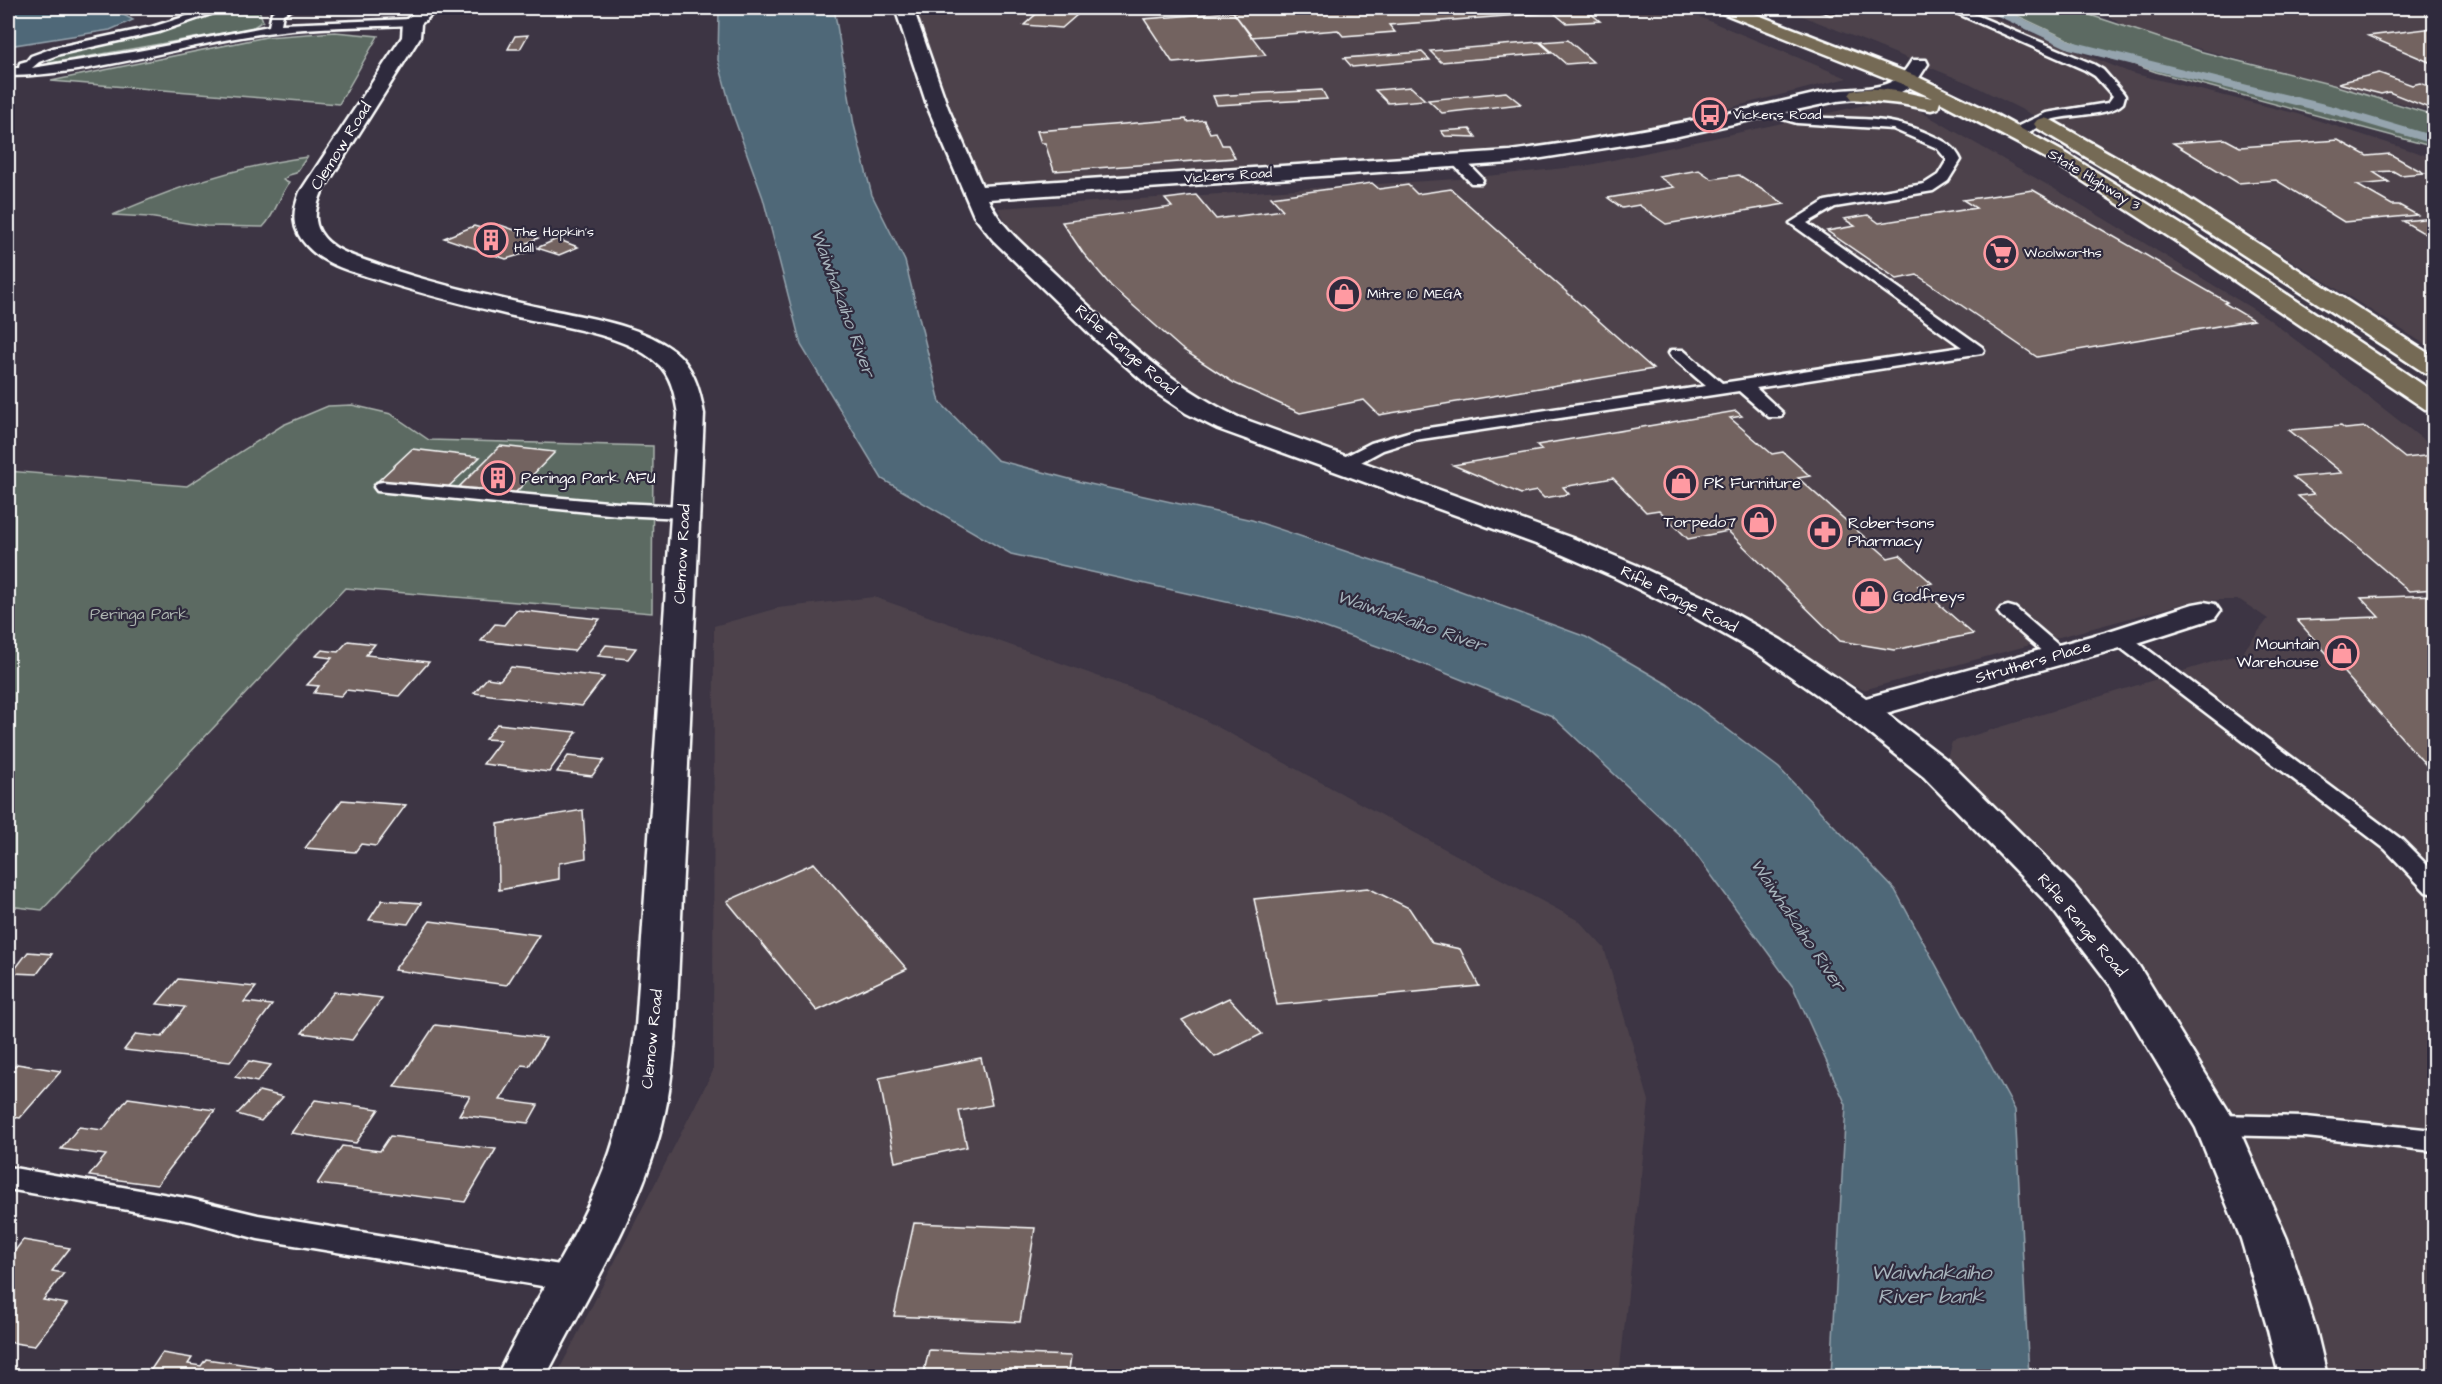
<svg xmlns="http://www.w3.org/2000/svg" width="2442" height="1384" font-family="'Architects Daughter',sans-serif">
<rect width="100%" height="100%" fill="#3d3544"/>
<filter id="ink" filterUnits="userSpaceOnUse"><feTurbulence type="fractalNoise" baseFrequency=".0167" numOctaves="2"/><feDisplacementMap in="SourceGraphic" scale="12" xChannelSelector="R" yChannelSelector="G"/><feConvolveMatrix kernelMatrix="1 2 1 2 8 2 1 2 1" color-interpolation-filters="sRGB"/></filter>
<g filter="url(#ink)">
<path fill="#4d434c" d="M913 8H1678L1847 78 1598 141 1508 152 991 184 968 182Z
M1783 8H1970L2131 73 2298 114 2434 158V350L2189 196 2073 135 1971 84Z
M2096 8H2434V112L2130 30Z
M1897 98 2065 195 2266 317 2434 448V1376H2321L2301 1310 2122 963 1947 758 1952 742 2242 653 2268 619 2240 600H2197L1863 690 1622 563 1316 456 1180 392 1029 263 998 208 1458 179 1585 166Z
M874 597 1173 703 1579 921 1604 948 1649 1101 1619 1376H556L713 1071 714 626 778 608Z"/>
<path fill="#5b6b62" stroke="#adb5b0" stroke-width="1.5" d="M232 8H265L259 10 263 21 252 28 50 63 45 59C71 50 96 47 122 40 158 32 197 22 232 8Z
M467 8H614L463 13Z
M2001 8H2077L2087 14 2199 51 2333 85 2434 115V147L2156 72 2082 46Z
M335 32 378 36 339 104 51 81 266 37Z
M307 157 296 173 289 175 283 180 289 183C279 197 275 215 263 227L206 226 148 217 113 215C175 187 239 166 307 157Z
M352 405 391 414 429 440 653 446 652 613 345 588 42 910 8 906V471L187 486 283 425 328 406Z"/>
<path fill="#4f6878" stroke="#95a4ae" stroke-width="1.5" d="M8 8H121L120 13 133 20 110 30 8 46Z
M719 8H834L854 125 872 195 905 261 940 402 997 460 1081 482 1252 520 1417 575 1586 637 1667 684 1779 768 1895 890 2015 1110 2029 1376H1831L1846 1105 1793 987 1687 842 1552 716 1388 650 1298 618 1011 554 882 479 801 345 763 198 732 112 718 60Z"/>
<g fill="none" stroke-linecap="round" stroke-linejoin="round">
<path stroke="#95a4ae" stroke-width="8" d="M1990 8 2070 45 2336 111 2434 140"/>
</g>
<path fill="#736360" stroke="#fff" stroke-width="1.5" d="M1043 8H1085L1062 28 1024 25Z
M1289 8H1548L1550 9 1542 10 1546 13 1389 25 1395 32 1343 36 1338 30 1251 37 1233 12Z
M1548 8H1584L1600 21 1566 23Z
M1809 8H1862L1830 15Z
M1233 12 1266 55 1173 63 1144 19Z
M2434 28V64L2368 36Z
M528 35 520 49H508L515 36Z
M1568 40 1593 62 1566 64 1541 42Z
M1539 42 1552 53 1441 62 1430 51Z
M1422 52 1430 60 1352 67 1344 58Z
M2379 73 2412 85 2420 83 2434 88V110L2389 92 2381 94 2338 83Z
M1411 87 1425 100 1388 103 1375 90Z
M1322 90 1327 99 1217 105 1213 96Z
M1506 92 1521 104 1442 113 1428 100Z
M1186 119 1187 122 1204 120 1210 133 1216 132 1222 145H1228L1235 158 1054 171 1045 143H1041L1037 131Z
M1470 129 1476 137 1445 136 1441 131Z
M2225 139 2240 147 2338 140 2367 156 2390 154 2424 173 2400 175 2393 171 2373 172 2389 182 2357 185 2392 205H2399L2417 215 2344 222 2276 180 2238 183 2173 143Z
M1699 170 1712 179 1739 175 1785 204 1666 224 1639 205 1622 208 1608 198 1674 187 1659 177Z
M1372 183 1379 189 1408 185 1417 194 1451 189 1653 369 1379 415 1364 400 1300 413 1234 383 1182 349 1111 286 1083 253 1062 222 1172 207 1165 199 1196 195 1216 219 1283 210 1271 197Z
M2033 190 2227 302 2224 303 2253 320 2037 357 1917 275 1897 279 1827 231 1855 226 1844 219 1868 215 1879 223 1976 208 1963 200Z
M2434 218V239L2403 221Z
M500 225 538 238 527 243 535 246 525 250 530 251 523 254 506 259 444 238 474 226 488 230Z
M557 239 578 247 559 255 537 248Z
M1736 411 1742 416 1730 418 1772 454 1783 452 1810 476 1798 478 1888 558 1900 555 1932 583 1918 586 1973 634 1894 650 1840 641 1728 531 1688 539 1659 510 1646 512 1613 478 1563 487 1569 494 1544 498 1537 491 1521 494 1453 465 1542 450 1537 445Z
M2341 426 2345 429 2366 427 2405 458 2434 455V589L2409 591 2298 496 2314 494 2293 477 2342 473 2289 430Z
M500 446 555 452 513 495 457 489Z
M412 449 480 457 446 489 378 481Z
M2434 595V774L2297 620 2379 617 2361 598Z
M516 610 600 619 574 651 481 641 495 624 504 625Z
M348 641 375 644 366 655 429 662 399 696 346 690 341 696 314 693 319 686 307 685 332 658 316 656 322 650 338 652Z
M606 645 636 648 628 659 598 656Z
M511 667 604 677 582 706 474 693 487 678 500 680Z
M497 724 577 732 549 772 483 764 501 740 485 739Z
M568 756 604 760 592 776 557 772Z
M342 800 406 805 376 846 361 844 355 852 305 848Z
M583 810 586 858 559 863V879L499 890 498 824Z
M814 863 907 969 817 1011 727 901Z
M1368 888 1409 908 1432 943 1460 949 1479 986 1277 1005 1254 899Z
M382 900 421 903 408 924 369 920Z
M430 921 539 935 507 985 394 970Z
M28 952 52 954 37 974 12 973Z
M178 979 256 987 244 1002 272 1005 230 1062 124 1050 136 1034 162 1037 185 1007 157 1004Z
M334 992 382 998 352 1040 302 1033Z
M1229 998 1262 1034 1215 1057 1182 1020Z
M435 1025 546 1038 529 1066 522 1065 500 1100 538 1105 528 1123 459 1115 470 1096 394 1087Z
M981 1058 992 1105 959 1111 967 1147 895 1162 879 1078Z
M249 1061 271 1065 257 1082 235 1077Z
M17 1064 61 1071 20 1118 8 1116V1074Z
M259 1091 283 1097 261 1121 237 1114Z
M128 1098 215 1110 157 1185 89 1176 106 1155 61 1149 79 1127 103 1130Z
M315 1100 379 1109 356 1143 291 1133Z
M390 1136 496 1149 465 1202 317 1184 342 1146 380 1151Z
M914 1223 1035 1228 1020 1322 894 1316Z
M23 1240 70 1248 52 1271 64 1273 43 1300 67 1304 34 1346 8 1342V1260Z
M929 1350 1071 1356 1068 1376H923Z
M162 1353 192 1358 188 1364 201 1366 206 1359 270 1368 264 1376H164L148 1374Z"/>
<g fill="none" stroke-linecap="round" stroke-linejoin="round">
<defs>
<path id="lane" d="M212 8H228L159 32 60 54 39 62 32 68 138 51 269 26 272 12 280 8H295L283 14 281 24 412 19 418 22 412 25C367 27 319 26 274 32 185 43 98 75 8 76V68H19L20 63 27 61 31 56 53 48 152 27Z
M1945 8H1959L2093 64 2103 70 2123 93 2125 96 2123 103C2110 116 2073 114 2054 119 2041 123 2025 139 2010 136L2009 133 2010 130 2046 113 2108 103 2113 96 2095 76 2085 70Z
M1769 107C1783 111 1795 116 1810 117 1858 121 1887 114 1933 136 1946 142 1955 147 1961 160L1948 181 1933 191 1835 207 1807 223 1982 347 1984 350 1982 353 1756 388 1783 413 1781 417H1769L1739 391 1415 440 1383 450 1348 469H1336L1333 465 1336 461 1371 443 1415 430 1706 386 1671 356 1669 353 1671 350H1683L1722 383 1962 347 1790 223 1825 201 1924 184 1938 175 1947 160 1937 148 1893 129 1797 123 1765 114 1763 111 1765 108Z
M1457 156 1462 157 1481 177 1483 180 1481 183H1471L1452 163 1450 160 1452 157Z
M383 482 619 503 684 506 691 508 693 512 691 516 684 518 619 515 377 491 374 487 377 483Z
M2008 606 2015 608 2065 651 2068 655 2065 659H2051L2001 616 1998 612 2001 608Z
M2120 632 2127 634 2401 839 2434 872V894L2426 892 2385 849 2113 642 2110 638 2113 634Z
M2216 1115 2306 1117 2434 1130V1151L2306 1137 2216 1135 2206 1132 2202 1125 2206 1118Z
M8 1167 191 1199 258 1215 572 1267 582 1270 587 1279 582 1288 572 1291 258 1239 191 1221 8 1189Z"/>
<path id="street" d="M895 8H913L948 108 982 186 1510 151C1614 137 1717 117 1819 93 1841 88 1865 91 1886 84 1900 79 1905 71 1912 60H1926L1928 64 1915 84 1901 92 1884 96 1837 101 1674 137 1510 163 988 199C1001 229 1031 251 1054 273 1112 328 1166 383 1238 417L1572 538 1636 565 1712 601 1781 640 1866 698 2109 631 2193 604 2204 602 2215 604 2220 611 2215 618 2131 645 1886 713 1948 761 2075 887 2139 966 2237 1125 2287 1239 2316 1330 2327 1376H2279L2268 1330 2241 1239 2196 1128 2111 986 2049 905 1924 777 1849 717 1759 654 1690 615 1614 577 1552 550 1218 429 1186 413 1158 394 1095 339 993 240 974 216 928 108Z"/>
<path id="secondary" d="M420 8H439L421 24 420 37 322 192C317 204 312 219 320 232 331 251 359 258 379 265 433 284 490 296 547 309 588 318 638 324 673 350 693 365 700 390 704 414L676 1027C673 1065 669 1104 658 1140 633 1224 585 1300 546 1376H497C530 1306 576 1242 604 1169 622 1123 630 1076 636 1027L678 414C675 397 672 376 658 364 626 333 556 326 513 316 467 305 421 294 376 279 353 272 324 265 307 246 291 229 292 213 300 192L402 37 403 22Z"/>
<path id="highway" d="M1717 8H1740L1916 76 1985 109 2069 155 2190 230 2434 392V411L2425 409 2174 240 2055 163 1940 102 1938 108 1931 110 1901 104 1852 99 1849 95 1852 91C1876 85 1907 93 1932 98L1902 84 1720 12Z
M2044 118 2051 120 2178 192 2434 357V376L2425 373 2162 202 2037 128 2034 124 2037 120Z"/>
</defs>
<use href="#lane" stroke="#fff" stroke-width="5"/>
<use href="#street" stroke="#fff" stroke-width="5"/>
<use href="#secondary" stroke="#fff" stroke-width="5"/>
<use href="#highway" stroke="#fff" stroke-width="5"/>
<use href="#lane" fill="#2f2a3d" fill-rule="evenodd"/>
<use href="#street" fill="#2f2a3d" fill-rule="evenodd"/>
<use href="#secondary" fill="#2f2a3d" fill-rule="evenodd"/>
<use href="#highway" fill="#756a55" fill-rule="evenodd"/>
</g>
</g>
<defs>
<symbol id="bus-ring" viewBox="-11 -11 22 22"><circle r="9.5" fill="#2f2a3d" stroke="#ff9aa2" stroke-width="1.5"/><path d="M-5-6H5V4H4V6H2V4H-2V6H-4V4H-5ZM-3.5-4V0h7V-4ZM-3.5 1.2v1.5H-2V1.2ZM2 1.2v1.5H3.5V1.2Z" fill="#ff9aa2"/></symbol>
<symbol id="building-ring" viewBox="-11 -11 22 22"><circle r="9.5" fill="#2f2a3d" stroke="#ff9aa2" stroke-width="1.5"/><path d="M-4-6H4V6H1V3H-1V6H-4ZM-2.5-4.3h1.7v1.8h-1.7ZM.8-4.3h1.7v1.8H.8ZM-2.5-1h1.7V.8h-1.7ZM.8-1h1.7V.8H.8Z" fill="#ff9aa2"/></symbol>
<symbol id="supermarket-ring" viewBox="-11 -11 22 22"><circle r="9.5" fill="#2f2a3d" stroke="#ff9aa2" stroke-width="1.5"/><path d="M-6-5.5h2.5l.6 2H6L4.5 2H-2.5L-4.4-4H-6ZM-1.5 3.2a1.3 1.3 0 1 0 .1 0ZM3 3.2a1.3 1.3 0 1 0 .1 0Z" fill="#ff9aa2"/></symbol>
<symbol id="shop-ring" viewBox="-11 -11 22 22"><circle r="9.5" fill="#2f2a3d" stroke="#ff9aa2" stroke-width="1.5"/><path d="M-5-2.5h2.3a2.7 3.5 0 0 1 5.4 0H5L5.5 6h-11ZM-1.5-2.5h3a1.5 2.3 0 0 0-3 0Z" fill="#ff9aa2"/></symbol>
<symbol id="pharmacy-ring" viewBox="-11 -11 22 22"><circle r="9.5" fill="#2f2a3d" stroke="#ff9aa2" stroke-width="1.5"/><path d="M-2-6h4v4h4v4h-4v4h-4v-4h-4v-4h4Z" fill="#ff9aa2"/></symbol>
</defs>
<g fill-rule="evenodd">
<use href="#bus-ring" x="1691" y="96" width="38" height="38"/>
<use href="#building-ring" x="472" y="221" width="38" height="38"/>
<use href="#supermarket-ring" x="1982" y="234" width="38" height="38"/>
<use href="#shop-ring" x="1325" y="275" width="38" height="38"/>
<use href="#building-ring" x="479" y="459" width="38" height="38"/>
<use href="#shop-ring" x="1662" y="464" width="38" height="38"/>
<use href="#shop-ring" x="1740" y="503" width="38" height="38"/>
<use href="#pharmacy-ring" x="1806" y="513" width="38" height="38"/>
<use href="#shop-ring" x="1851" y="577" width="38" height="38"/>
<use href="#shop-ring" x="2323" y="634" width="38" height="38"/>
</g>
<g text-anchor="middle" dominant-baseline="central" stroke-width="4.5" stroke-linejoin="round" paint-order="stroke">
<g font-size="14" fill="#fff" stroke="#2f2a3d" text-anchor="start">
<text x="1733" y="115">Vickers Road</text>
<text x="514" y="232">The Hopkin's<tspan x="514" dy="16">Hall</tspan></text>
<text x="2024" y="253">Woolworths</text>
<text x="1367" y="294">Mitre 10 MEGA</text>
</g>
<g font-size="14" fill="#fff" stroke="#2f2a3d">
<text transform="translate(1228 176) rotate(-4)">Vickers Road</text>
<text transform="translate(2094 180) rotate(31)">State Highway 3</text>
</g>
<g font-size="16" fill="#fff" stroke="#2f2a3d">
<text transform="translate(341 146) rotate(-58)">Clemow Road</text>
<text transform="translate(1126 350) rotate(41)">Rifle Range Road</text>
<text transform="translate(682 554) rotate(-87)">Clemow Road</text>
<text transform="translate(1679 599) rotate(27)">Rifle Range Road</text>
<text transform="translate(2033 662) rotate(-16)">Struthers Place</text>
<text transform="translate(2082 925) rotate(50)">Rifle Range Road</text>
<text transform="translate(652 1039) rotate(-84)">Clemow Road</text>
</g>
<g font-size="16" fill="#fff" stroke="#2f2a3d" text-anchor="start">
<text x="521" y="478">Peringa Park AFU</text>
<text x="1704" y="483">PK Furniture</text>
<text x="1736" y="522" text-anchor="end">Torpedo7</text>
<text x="1848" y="523">Robertsons<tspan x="1848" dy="18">Pharmacy</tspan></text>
<text x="1893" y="596">Godfreys</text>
<text x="2319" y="644" text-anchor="end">Mountain<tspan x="2319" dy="18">Warehouse</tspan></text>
</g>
<g font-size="16" fill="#adb5b0" stroke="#2f2a3d">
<text x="139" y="614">Peringa Park</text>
</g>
<g font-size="18" font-style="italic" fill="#a7b4bc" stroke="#2f2a3d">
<text transform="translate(843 303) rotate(70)">Waiwhakaiho River</text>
<text transform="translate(1411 621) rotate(19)">Waiwhakaiho River</text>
<text transform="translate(1798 925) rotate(56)">Waiwhakaiho River</text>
</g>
<g font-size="21" font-style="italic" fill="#a7b4bc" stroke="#2f2a3d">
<text x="1931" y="1272">Waiwhakaiho<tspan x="1931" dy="24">River bank</tspan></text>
</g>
</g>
<rect width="2442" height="1384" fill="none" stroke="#2f2a3d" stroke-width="30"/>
<rect x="15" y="15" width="2412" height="1354" fill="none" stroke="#fff" stroke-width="2" filter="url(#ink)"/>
</svg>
